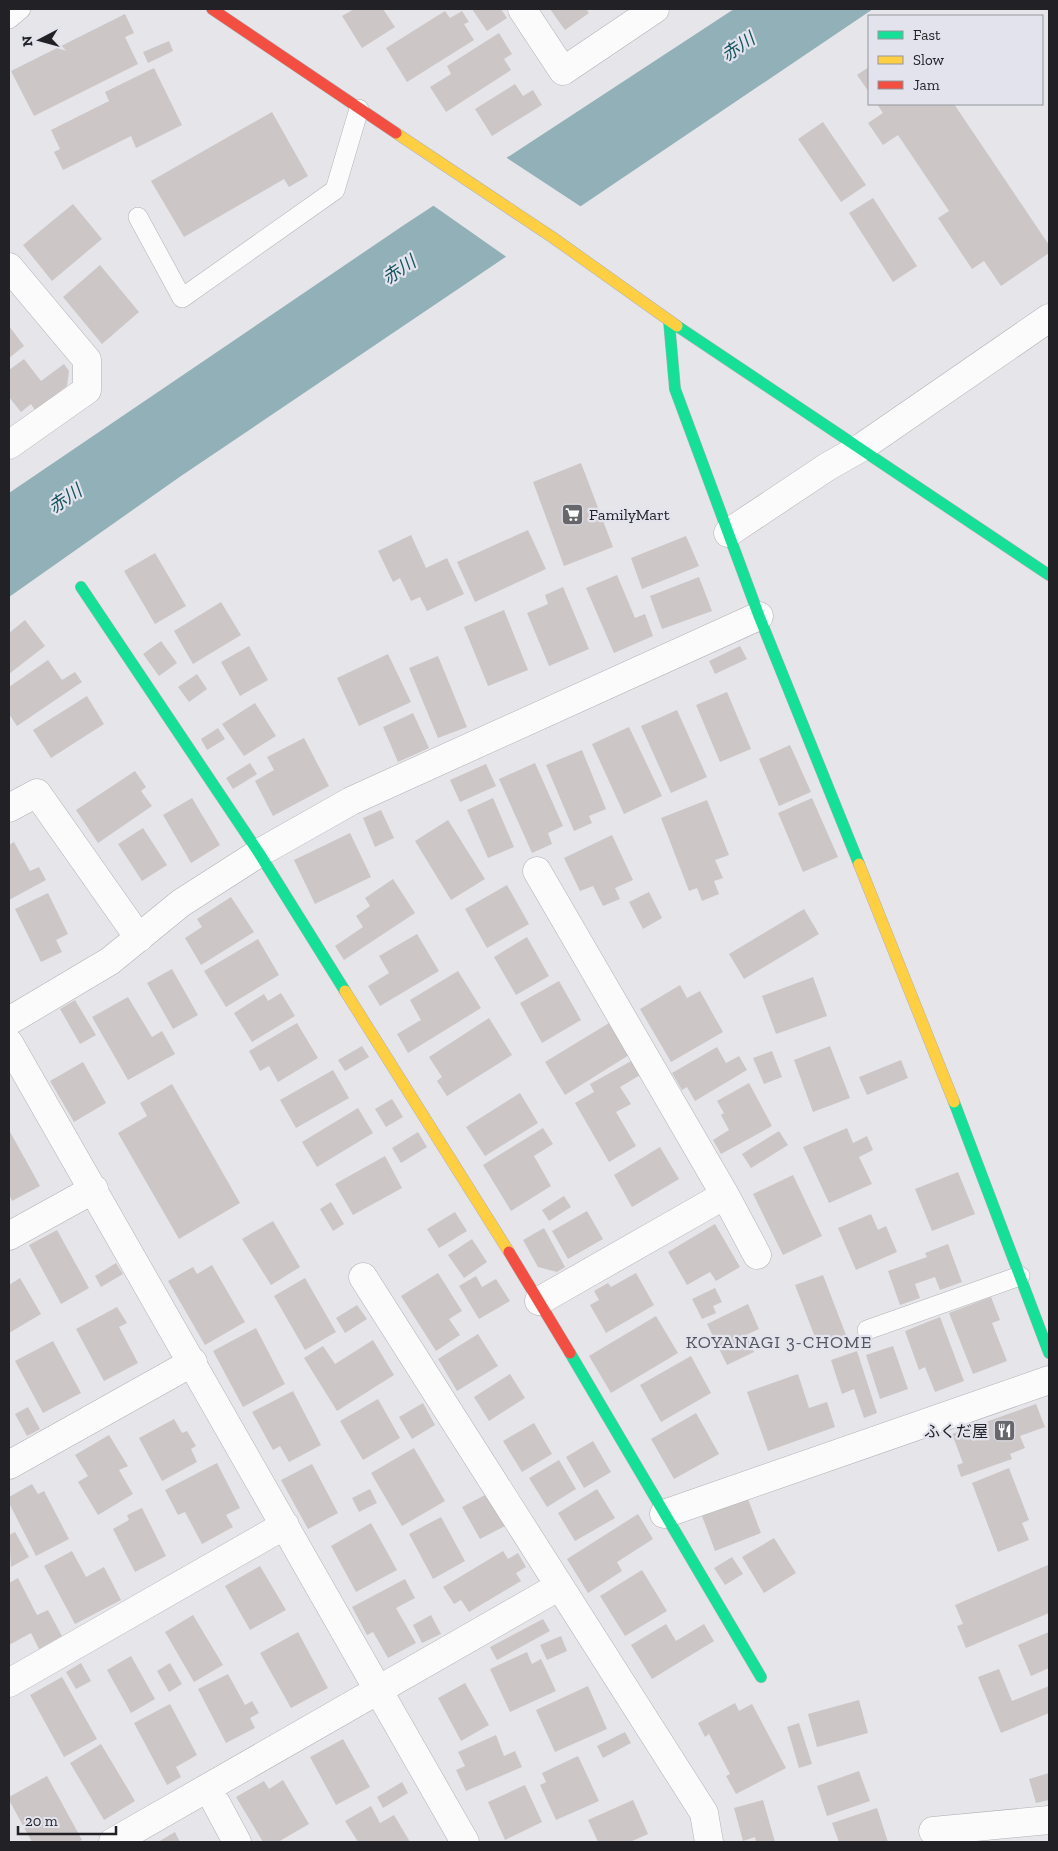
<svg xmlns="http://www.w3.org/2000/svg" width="1058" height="1851" font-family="'Zilla Slab','Noto Sans JP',serif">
<rect width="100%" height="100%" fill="#e5e5ea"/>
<path fill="#92b0b7" d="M734 9H873L181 476 9 597V493L404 225Z"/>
<path fill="#e5e5ea" d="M504 156 583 208 508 258 431 204Z"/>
<path fill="#cdc6c6" d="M354 9H383L395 27 362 48 342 16Z
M472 9H501L507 18 487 31Z
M550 9H586L589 13 565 30Z
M445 11 450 18 462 11 469 22 464 24 474 40 407 82 386 48Z
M125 14 134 33 125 37 138 64 34 116 11 71Z
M499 33 512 54 504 59 511 70 446 112 430 87 451 74 447 66Z
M169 41 173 51 148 63 143 52Z
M869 67V92L857 75Z
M154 68 182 125 136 148 131 136 63 170 54 152 60 149 51 130 109 101 105 92Z
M515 84 523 96 533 90 542 105 492 136 475 109Z
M877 104H954L1049 245V253L1001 286 984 261 972 269 938 218 949 211 898 135 883 145 868 123 883 113Z
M272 112 308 176 289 187 284 179 184 237 151 181Z
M823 122 866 185 841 202 798 139Z
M873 198 917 266 893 282 849 213Z
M73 204 102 239 52 281 23 245Z
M100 265 139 312 102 344 63 297Z
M9 326 24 346 9 358Z
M24 359 41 381 64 364 69 371 67 386 35 410 31 404 21 412 9 397V370Z
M581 463 613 547 564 566 533 482Z
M528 530 546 569 475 602 457 562Z
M411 535 426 568 447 558 464 594 427 611 420 597 411 601 400 578 393 582 378 551Z
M686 536 699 566 642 589 631 558Z
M155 553 186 606 155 624 124 571Z
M617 575 635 618 645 614 653 636 614 653 586 588Z
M699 577 712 611 662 629 650 596Z
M563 587 589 649 549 666 527 613 548 604 545 595Z
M221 602 241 635 193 664 174 631Z
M504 610 528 670 488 686 464 627Z
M25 620 45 646 9 674V633Z
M161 641 177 663 159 676 143 654Z
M249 646 268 680 240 696 221 662Z
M740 646 747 659 715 674 709 661Z
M388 654 411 702 359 726 337 678Z
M438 656 467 727 438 738 409 668Z
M48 660 62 680 75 672 82 682 17 726 9 714V687Z
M197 674 207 689 189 702 178 687Z
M727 692 751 749 720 762 696 705Z
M87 696 104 724 51 758 33 730Z
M255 703 276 736 244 756 222 724Z
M677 710 707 777 671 793 641 726Z
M413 713 429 748 398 762 383 727Z
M629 727 662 796 624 814 592 744Z
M218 728 225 739 207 750 201 739Z
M304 738 329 786 273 816 255 781 274 770 267 757Z
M790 745 811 792 779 806 759 759Z
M582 750 606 809 589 816 592 823 574 831 546 765Z
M250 763 257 774 233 789 226 778Z
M535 763 563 826 548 833 552 844 532 853 499 779Z
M486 764 496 786 460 802 450 780Z
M135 771 146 787 141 791 152 806 98 843 76 810Z
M192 798 220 845 191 863 163 815Z
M493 798 514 847 488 858 467 810Z
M812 798 838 857 803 872 778 813Z
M707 800 729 855 715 860 723 878 714 881 719 894 702 901 697 888 689 891 661 818Z
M381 810 394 838 375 847 363 818Z
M448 820 485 879 451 900 415 841Z
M143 828 167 865 142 881 118 844Z
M350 833 371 877 315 904 294 860Z
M612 835 633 880 615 888 620 899 603 906 593 886 580 891 564 858Z
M14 842 30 871 39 867 46 880 9 900V845Z
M393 879 415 913 344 960 335 946 363 927 356 916 370 906 365 898Z
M507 885 529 924 487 948 465 909Z
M649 892 662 918 643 929 629 902Z
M48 893 68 934 56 940 62 952 41 962 15 909Z
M231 897 254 932 201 965 185 938 202 927 197 919Z
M804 909 819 934 744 979 729 954Z
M417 934 439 971 380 1006 368 986 389 973 379 956Z
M527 937 549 976 516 995 494 957Z
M258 939 279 975 226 1007 204 971Z
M172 969 198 1015 173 1029 147 983Z
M458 971 481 1008 408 1053 397 1034 421 1020 410 1000Z
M813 977 827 1016 776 1034 762 996Z
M559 981 581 1020 542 1043 520 1003Z
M680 985 687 998 700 991 723 1032 671 1062 640 1009Z
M281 993 295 1016 252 1042 234 1013 264 994 268 1001Z
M128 997 152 1037 162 1031 175 1054 128 1080 92 1017Z
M75 1000 96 1035 80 1044 60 1009Z
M489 1018 512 1055 447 1096 437 1081 442 1077 429 1057Z
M297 1023 318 1058 278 1082 269 1066 260 1071 249 1051Z
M609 1023 629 1055 565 1095 545 1062Z
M362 1046 369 1057 345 1071 338 1060Z
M830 1046 850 1098 813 1112 794 1060Z
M717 1047 726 1063 739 1056 747 1070 695 1101 687 1087 682 1090 672 1073Z
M772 1051 782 1077 764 1084 753 1058Z
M633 1060 642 1074 620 1087 631 1104 616 1112 636 1146 609 1162 575 1103 594 1092 590 1084Z
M901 1060 908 1078 867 1095 859 1077Z
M83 1062 106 1103 74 1122 50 1081Z
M333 1070 349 1098 296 1128 280 1100Z
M749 1083 772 1126 721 1154 713 1140 729 1130 721 1115 724 1113 717 1101Z
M172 1084 240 1203 179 1239 118 1133 147 1116 140 1103Z
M520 1093 538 1123 485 1156 466 1127Z
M392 1099 403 1117 386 1127 375 1109Z
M358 1108 373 1133 317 1167 302 1142Z
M543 1128 553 1144 534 1156 551 1186 511 1211 483 1165Z
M847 1128 853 1143 867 1136 873 1150 859 1157 872 1184 829 1203 803 1147Z
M9 1130 40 1186 12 1201 9 1194Z
M779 1131 788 1145 751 1168 742 1154Z
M418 1132 427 1147 401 1163 392 1148Z
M660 1147 679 1179 632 1207 614 1175Z
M385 1156 402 1188 353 1215 335 1184Z
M958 1172 975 1214 932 1231 915 1189Z
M793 1175 822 1236 783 1255 753 1194Z
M564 1196 571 1207 549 1221 542 1210Z
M331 1202 344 1224 333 1231 320 1209Z
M587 1211 603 1239 568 1259 552 1231Z
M455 1212 467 1231 439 1248 427 1229Z
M871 1214 878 1230 886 1226 897 1252 856 1270 838 1228Z
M273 1221 300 1267 271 1285 242 1239Z
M715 1224 740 1267 716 1281 710 1272 687 1285 668 1252Z
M544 1228 565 1267 557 1272 538 1267 523 1240Z
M57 1230 89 1288 61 1304 29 1245Z
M472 1239 487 1262 464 1278 448 1255Z
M948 1244 962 1282 940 1290 935 1277 915 1284 920 1298 900 1305 888 1271 927 1257 925 1253Z
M116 1263 123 1274 101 1287 95 1276Z
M212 1265 245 1322 205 1345 168 1281 193 1267 197 1274Z
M438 1273 462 1311 449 1319 460 1335 436 1351 401 1296Z
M636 1273 654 1305 606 1333 590 1305 599 1300 594 1291 608 1283 611 1287Z
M823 1275 846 1335 818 1345 795 1285Z
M476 1276 482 1287 496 1279 510 1301 479 1319 459 1286Z
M20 1278 41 1314 9 1333V1285Z
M305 1278 336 1332 305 1350 274 1296Z
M715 1288 722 1302 713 1306 716 1313 702 1319 692 1299Z
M991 1297 1000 1320 992 1323 1007 1361 973 1374 949 1313Z
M748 1304 759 1329 746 1335 754 1352 727 1365 707 1324Z
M357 1305 367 1319 345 1333 336 1318Z
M117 1307 127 1323 119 1327 138 1363 104 1381 76 1329Z
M656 1316 678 1353 611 1393 589 1356Z
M940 1317 964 1381 935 1392 925 1367 919 1370 905 1331Z
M256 1328 285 1384 243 1407 213 1351Z
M478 1334 498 1366 457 1391 438 1359Z
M373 1340 394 1375 337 1411 304 1358 323 1346 335 1364Z
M53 1341 81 1393 43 1413 15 1361Z
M893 1346 908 1389 880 1399 866 1355Z
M857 1351 877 1413 864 1418 854 1389 842 1394 831 1360Z
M691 1356 711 1393 661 1422 640 1385Z
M510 1374 525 1398 489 1421 474 1397Z
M798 1374 809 1408 827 1402 835 1427 768 1451 747 1392Z
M293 1391 321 1445 289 1462 280 1446 273 1450 252 1412Z
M378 1399 400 1438 363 1460 340 1421Z
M423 1403 435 1425 412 1439 399 1417Z
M1036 1404 1045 1427 1020 1436 1025 1448 1010 1454 1012 1459 961 1477 957 1465 963 1463 952 1434Z
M28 1407 40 1429 27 1436 15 1414Z
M696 1413 719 1454 674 1479 651 1439Z
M174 1419 182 1433 187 1431 196 1446 191 1449 197 1462 162 1481 139 1438Z
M534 1423 552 1454 522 1472 503 1441Z
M109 1435 128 1466 119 1470 133 1494 98 1515 78 1482 88 1476 75 1455Z
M593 1441 611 1472 584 1488 566 1457Z
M414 1448 445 1501 402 1526 371 1473Z
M559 1460 576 1489 547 1507 529 1478Z
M217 1463 240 1508 226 1515 233 1527 202 1544 185 1512 178 1515 165 1490Z
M312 1464 338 1513 308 1529 281 1480Z
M1009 1468 1029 1520 1022 1523 1029 1540 998 1552 972 1483Z
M32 1484 38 1494 44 1491 69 1539 36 1556 9 1503V1497Z
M370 1489 377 1503 359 1512 352 1498Z
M597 1489 615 1518 575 1541 558 1513Z
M487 1494 505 1526 480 1539 462 1507Z
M748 1499 761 1533 715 1551 702 1516Z
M142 1508 166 1556 135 1572 113 1529 129 1520 127 1515Z
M638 1514 653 1539 617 1562 622 1571 588 1593 567 1559Z
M441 1517 465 1561 433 1579 409 1534Z
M371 1523 397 1570 356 1592 331 1546Z
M15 1532 29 1557 11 1567 9 1535Z
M774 1538 796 1573 764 1593 742 1557Z
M72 1551 86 1577 104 1567 121 1600 75 1624 44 1566Z
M503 1551 508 1559 518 1553 526 1567 516 1573 521 1581 469 1612 461 1600 454 1604 443 1587Z
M732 1557 743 1574 725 1585 714 1568Z
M1048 1565 1049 1613 966 1648 957 1626 963 1624 955 1605Z
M260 1566 286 1610 250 1630 225 1586Z
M642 1570 667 1611 625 1636 600 1596Z
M18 1578 37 1615 48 1610 62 1636 39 1649 31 1633 9 1645V1583Z
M405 1579 415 1598 396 1608 416 1643 388 1658 373 1632 367 1635 352 1607Z
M193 1615 223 1665 194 1682 165 1632Z
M431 1615 441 1634 422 1643 413 1625Z
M543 1619 550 1631 497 1660 490 1647Z
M666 1624 676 1641 704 1624 714 1641 652 1679 631 1645Z
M298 1632 328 1688 291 1708 260 1653Z
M1049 1632V1668L1031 1676 1018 1645Z
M561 1636 567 1651 547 1660 540 1645Z
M527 1652 532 1664 541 1659 556 1691 510 1712 490 1669Z
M131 1656 155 1699 131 1713 107 1670Z
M81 1663 91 1681 76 1689 66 1672Z
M170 1663 182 1684 169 1692 157 1671Z
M999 1669 1012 1701 1049 1686V1713L1001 1733 978 1677Z
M228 1674 245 1705 252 1701 259 1713 250 1718 255 1728 226 1743 198 1689Z
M62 1677 97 1739 64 1757 30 1695Z
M465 1683 489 1725 461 1741 438 1698Z
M588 1686 607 1729 555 1752 536 1710Z
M859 1700 868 1733 817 1747 808 1714Z
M735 1703 739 1711 752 1704 786 1768 736 1794 726 1776 730 1774 709 1734 705 1737 698 1723Z
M170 1704 197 1755 176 1767 181 1777 167 1785 134 1723Z
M799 1723 812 1764 799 1768 787 1727Z
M625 1732 631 1743 603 1758 597 1746Z
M496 1735 504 1756 515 1751 522 1767 466 1791 456 1770 465 1766 458 1752Z
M343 1739 370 1787 336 1805 310 1757Z
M101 1744 135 1801 104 1820 70 1763Z
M578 1756 599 1801 556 1820 540 1785 546 1782 542 1773Z
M859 1771 870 1801 827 1816 817 1786Z
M1049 1773V1800L1036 1803 1029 1779Z
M47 1776 82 1840 77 1842H32L9 1800V1797Z
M283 1780 309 1824 278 1842H263L236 1797 264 1781 269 1789Z
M402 1782 408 1793 383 1808 377 1797Z
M525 1785 542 1822 505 1840 488 1802Z
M633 1800 648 1834 630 1842H598L588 1820Z
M763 1800 775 1842H756L755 1837 743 1841 734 1808Z
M371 1806 380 1823 394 1815 410 1842H358L345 1821Z
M877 1808 888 1842H839L832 1823Z
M175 1832 180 1842H158Z"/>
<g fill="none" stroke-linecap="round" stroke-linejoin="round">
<defs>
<path id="lane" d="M9 19 21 9
M138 217 182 298 335 190 359 109
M867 1330 1020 1276"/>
<path id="street" d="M522 9 563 71 655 9
M9 267 87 360V390L9 445
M728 533 827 467 862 447 1049 318
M9 808 37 793 139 938
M537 871 725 1195 757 1255
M9 1021 110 961 181 903 259 853 351 801 759 616
M9 1043 465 1842
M9 1236 94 1189
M363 1277 704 1813 709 1842
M539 1301 725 1195
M9 1465 193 1362
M664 1514 1049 1380
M9 1683 285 1525
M208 1788 237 1842
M933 1831 1049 1820
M113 1842 558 1587"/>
<path id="fast" d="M669 321 675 389 759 616 859 864
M677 326 1049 575
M81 587 259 853 345 991
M954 1102 1049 1353
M570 1353 761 1677"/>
<path id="slow" d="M396 133 552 237 677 326
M859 864 954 1102
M345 991 509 1252"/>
<path id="jam" d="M212 9 396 133
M509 1252 570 1353"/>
</defs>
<use href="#lane" stroke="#b1b1b5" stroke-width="20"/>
<use href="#street" stroke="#b1b1b5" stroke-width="29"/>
<use href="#fast" stroke="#b1b1b5" stroke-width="12"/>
<use href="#slow" stroke="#b1b1b5" stroke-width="12"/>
<use href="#jam" stroke="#b1b1b5" stroke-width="12"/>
<use href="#lane" stroke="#fbfbfc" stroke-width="19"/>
<use href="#street" stroke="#fbfbfc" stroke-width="28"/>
<use href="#fast" stroke="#16e098" stroke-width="11"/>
<use href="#slow" stroke="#ffcf43" stroke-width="11"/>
<use href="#jam" stroke="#f24e42" stroke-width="11"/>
</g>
<defs>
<symbol id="supermarket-square" viewBox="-11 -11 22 22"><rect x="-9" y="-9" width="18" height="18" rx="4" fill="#66666b" stroke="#e2e3ed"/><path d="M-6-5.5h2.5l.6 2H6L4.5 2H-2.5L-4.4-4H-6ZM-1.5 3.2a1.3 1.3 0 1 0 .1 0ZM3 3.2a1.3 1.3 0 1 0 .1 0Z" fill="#fff"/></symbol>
<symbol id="restaurant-square" viewBox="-11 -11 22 22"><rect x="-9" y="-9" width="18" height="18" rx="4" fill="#66666b" stroke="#e2e3ed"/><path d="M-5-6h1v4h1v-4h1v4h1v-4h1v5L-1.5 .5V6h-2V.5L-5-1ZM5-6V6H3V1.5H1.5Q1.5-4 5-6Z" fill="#fff"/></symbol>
</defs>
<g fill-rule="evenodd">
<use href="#supermarket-square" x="560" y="502" width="25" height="25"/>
<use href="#restaurant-square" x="992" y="1418" width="25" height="25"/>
</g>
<g text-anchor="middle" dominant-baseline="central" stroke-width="4.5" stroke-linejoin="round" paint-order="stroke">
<g font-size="16" fill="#222226" stroke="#e2e3ed" text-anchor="start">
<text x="589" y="514">FamilyMart</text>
<text x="988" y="1431" text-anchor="end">ふくだ屋</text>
</g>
<g font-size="18" font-style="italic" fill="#16545e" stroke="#e2e3ed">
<text transform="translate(738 47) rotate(-34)">赤川</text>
<text transform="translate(399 270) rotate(-34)">赤川</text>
<text transform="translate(65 499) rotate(-34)">赤川</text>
</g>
<g font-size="18" letter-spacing="1" fill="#55565e" stroke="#e2e3ed">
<text x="779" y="1342">KOYANAGI 3-CHOME</text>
</g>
</g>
<rect width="1058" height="1851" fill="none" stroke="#222226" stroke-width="20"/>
<rect x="868" y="15" width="175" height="90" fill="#e2e3ed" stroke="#95969d"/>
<rect x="878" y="31" width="25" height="8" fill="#16e098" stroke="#95969d"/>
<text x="913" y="40" font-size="15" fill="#222226">Fast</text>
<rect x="878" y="56" width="25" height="8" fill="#ffcf43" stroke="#95969d"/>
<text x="913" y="65" font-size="15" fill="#222226">Slow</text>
<rect x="878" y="81" width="25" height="8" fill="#f24e42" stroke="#95969d"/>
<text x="913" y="90" font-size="15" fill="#222226">Jam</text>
<g transform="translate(40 40) rotate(264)" stroke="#e2e3ed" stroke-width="4" paint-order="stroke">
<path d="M0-4L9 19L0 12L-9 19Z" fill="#222226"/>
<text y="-8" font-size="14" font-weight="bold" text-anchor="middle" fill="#222226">N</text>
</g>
<path d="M18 1826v8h98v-8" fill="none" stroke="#222226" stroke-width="2.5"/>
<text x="25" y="1826" font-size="15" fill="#222226" stroke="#e2e3ed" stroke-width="4" paint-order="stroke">20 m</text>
</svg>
